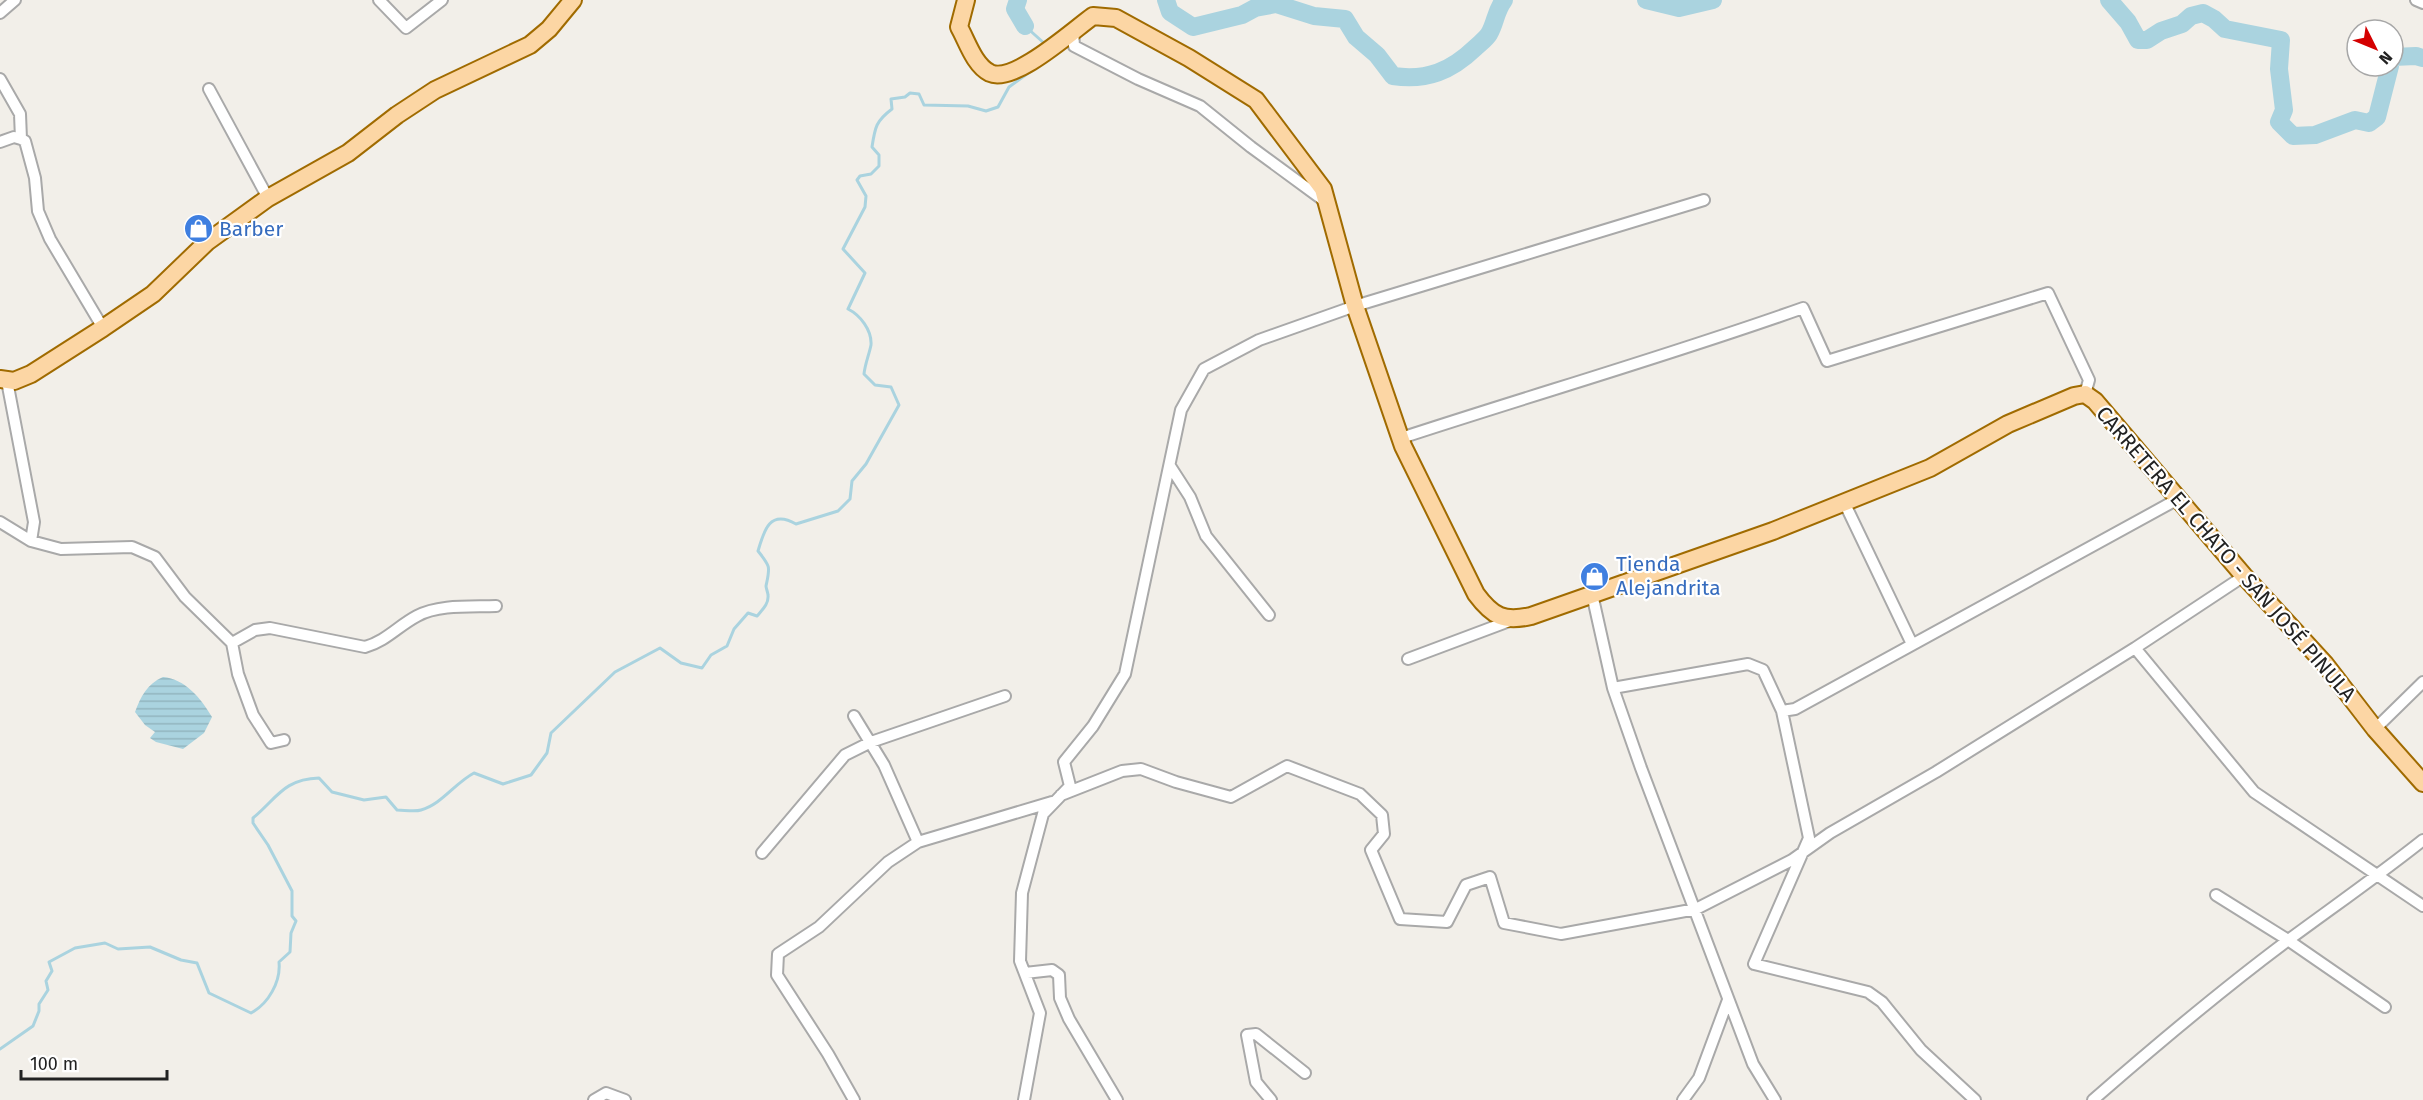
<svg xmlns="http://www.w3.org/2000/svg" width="2423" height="1100" font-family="'Fira Sans',sans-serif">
<defs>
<pattern id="water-rules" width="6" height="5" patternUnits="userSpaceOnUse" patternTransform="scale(1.5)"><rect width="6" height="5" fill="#aad3df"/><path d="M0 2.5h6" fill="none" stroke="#92b5bf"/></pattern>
</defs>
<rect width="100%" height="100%" fill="#f2efe9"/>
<path fill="url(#water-rules)" d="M163 677C185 679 201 698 212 717L204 733 183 749 156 742 150 738 155 732 145 725 135 712C141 696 147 684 163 677Z"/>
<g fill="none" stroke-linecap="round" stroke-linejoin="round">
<path stroke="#aad3df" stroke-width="3" d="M1025 26 1045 44
M0 1049 33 1026 39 1011V1004L48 990 46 981 52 971 49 962 75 948 105 943 118 949 150 947 181 960 197 963 209 993 251 1013C268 1004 281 982 279 962L290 952 291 933 296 921 292 916V891L268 845 253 823V818C277 798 284 779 319 778L332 792 364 800 386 797 397 810C404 810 415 812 421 810 442 804 455 783 474 773L503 784 531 775 547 753 551 733 615 672 660 648 681 663 702 668 711 655 727 646 734 629 748 613 757 616C762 610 769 604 768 595 768 593 766 588 766 586 770 567 771 567 758 551 764 530 770 509 796 524L838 511 850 499 852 481 866 464 899 405 891 387 875 385 864 374C865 364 869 355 871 345 872 330 860 315 848 309L865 273 843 249 865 207 866 196 857 180 860 176 871 174 879 166V155L872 147C875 127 876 121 892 109L891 99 905 97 910 93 919 94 924 105 968 106 986 111 998 107 1009 87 1045 61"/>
<path stroke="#aad3df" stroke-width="18" d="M1018 0 1015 9 1025 26
M1166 0 1170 12 1193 27 1242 15 1255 8 1276 4 1314 16 1345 19 1356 37 1377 55 1393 76C1427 81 1451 71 1475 48 1479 44 1486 39 1489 34 1496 22 1495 12 1504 0
M1646 0 1679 8 1713 0
M2109 0 2128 22 2138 40H2147L2161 31 2182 24 2191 16 2203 13 2214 19 2225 29 2281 40 2279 69 2284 110 2279 122 2293 136 2315 135 2355 120 2369 123 2377 117 2390 66
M2393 57 2416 56 2423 58"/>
<defs>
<path id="street" d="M379 0 406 28 442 0
M2416 0 2423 3
M0 13 15 0
M1073 30 1074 46 1138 79 1200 106 1251 147 1326 202
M0 79 20 114 21 139 25 141 35 178 38 211 50 239 103 328
M209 89 268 198
M0 142 14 137 21 139
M7 381 34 522 31 541
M1401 438C1535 394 1671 355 1803 308L1827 361 2048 293 2089 380 2085 394
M1170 466 1190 497 1206 536 1269 615
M1844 502 1912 644
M0 522 31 541 61 549 132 547 155 557 185 597 232 643 238 674 253 715 271 743 284 740
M1592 594 1613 688 1641 768 1753 1064 1775 1100
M232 643 255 630 270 628 365 647C386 641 398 626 417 616 439 604 472 607 496 606
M2135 648 2254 792 2423 906
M1408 659 1512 620
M1613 688 1748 664 1763 670 1782 711 1795 709 2178 499
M1782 711 1809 838 1754 964 1868 992 1882 1002 1921 1050 1975 1100
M854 716 884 765 918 842 1052 802
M2375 729 2423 682
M1061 795 1122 771 1141 769 1176 782 1231 797 1287 766 1360 794 1382 815 1384 834 1371 850 1400 919 1447 922 1466 885 1490 877 1504 923 1561 934 1696 909 1792 860 1830 833 1936 772 2135 648 2244 576
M762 853 845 755 871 742 1005 696
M2216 895 2288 940 2385 1007
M1025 973 1052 970 1059 975 1060 998 1069 1019 1117 1100
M594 1100 606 1093 625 1100
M854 1100 828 1054 777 975 778 954 819 927 888 862 918 842
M1024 1100 1040 1013 1020 961 1022 893 1043 814 1070 786 1064 762 1093 726 1125 674 1181 410 1204 369 1259 340 1355 306 1704 200
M1271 1100 1256 1082 1247 1035 1256 1034 1305 1073
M1683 1100 1699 1078 1728 1000
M2093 1100C2156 1045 2220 991 2287 941 2333 907 2379 875 2423 840"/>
<path id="primary" d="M966 0 959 27C967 41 974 65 990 73 1014 84 1072 31 1093 16L1116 18 1189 58 1256 100 1323 189 1355 306 1403 446 1476 594C1493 617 1504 622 1531 616L1773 531 1930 468 2008 424 2074 396 2085 394 2095 401 2244 576 2325 664 2375 729 2423 783
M0 379 14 381 31 374 103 328 153 294 207 242 268 198 348 153 397 115 435 90 530 45 549 29 573 0"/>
</defs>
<use href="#street" stroke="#a9a9a9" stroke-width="14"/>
<use href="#primary" stroke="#a06b00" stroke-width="20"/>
<use href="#street" stroke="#fff" stroke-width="10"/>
<use href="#primary" stroke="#fcd6a4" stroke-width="16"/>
</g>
<defs>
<symbol id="shop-disc" viewBox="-11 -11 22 22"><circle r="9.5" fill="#3f7fe0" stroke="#fff"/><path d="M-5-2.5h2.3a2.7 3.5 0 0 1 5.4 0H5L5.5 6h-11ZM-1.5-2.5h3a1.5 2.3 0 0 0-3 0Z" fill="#fff"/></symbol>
</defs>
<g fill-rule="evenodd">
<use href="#shop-disc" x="182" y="212" width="33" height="33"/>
<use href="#shop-disc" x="1578" y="560" width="33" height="33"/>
</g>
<g text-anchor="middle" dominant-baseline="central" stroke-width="4.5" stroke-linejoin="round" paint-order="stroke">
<g font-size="21" fill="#366cbe" stroke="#fff" text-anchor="start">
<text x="219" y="229">Barber</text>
<text x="1616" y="564">Tienda<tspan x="1616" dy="24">Alejandrita</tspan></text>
</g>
<g font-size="21" fill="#222" stroke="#fff">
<text transform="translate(2226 554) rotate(49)">CARRETERA EL CHATO - SAN JOSÉ PINULA</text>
</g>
</g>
<g transform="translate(2375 48) rotate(133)"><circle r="28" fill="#ffffff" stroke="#a7a7a7" stroke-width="1.5"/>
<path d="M0-4.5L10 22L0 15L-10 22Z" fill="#d40000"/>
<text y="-9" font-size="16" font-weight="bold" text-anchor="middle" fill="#222222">N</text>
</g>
<path d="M21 1070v9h146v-9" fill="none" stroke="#222222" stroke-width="3"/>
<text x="30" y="1070" font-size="18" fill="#222222" stroke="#ffffff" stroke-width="4.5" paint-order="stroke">100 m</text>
</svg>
